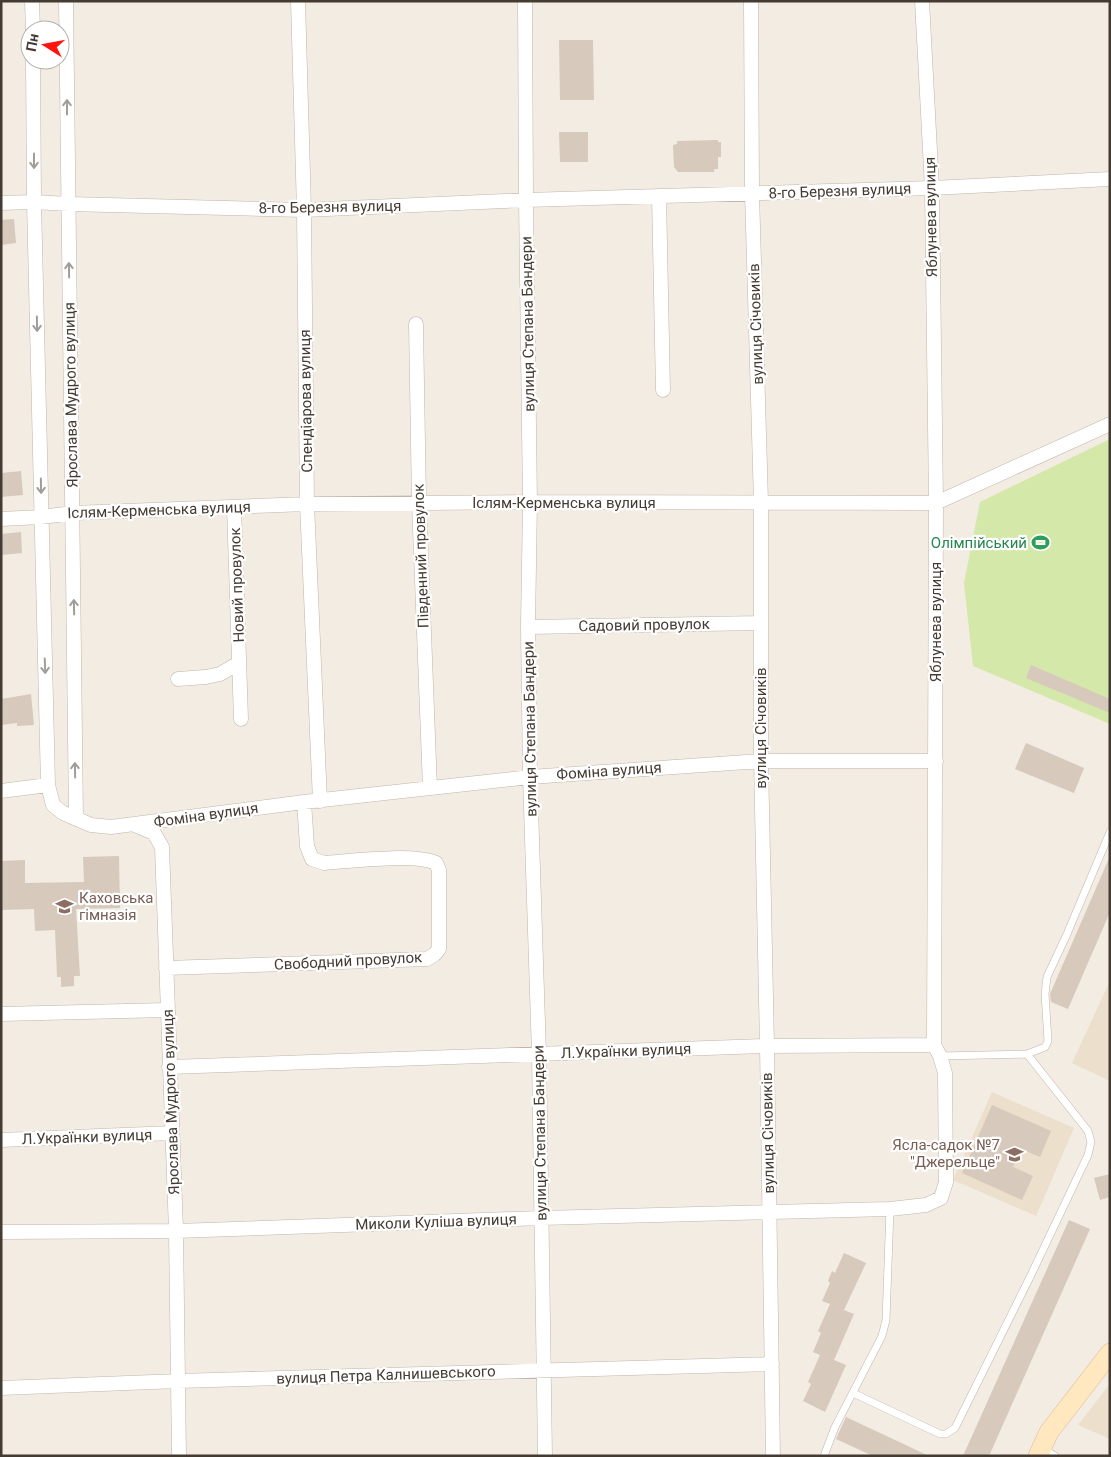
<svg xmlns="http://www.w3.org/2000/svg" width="1111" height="1457" font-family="Roboto,sans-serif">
<rect width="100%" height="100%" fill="#f2ece3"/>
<path fill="#ecdfcc" d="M1110 981V1081L1072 1063Z
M992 1092 1074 1128 1036 1216 953 1180Z
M1110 1384V1439L1078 1425Z"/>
<path fill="#d4e8aa" d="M1110 439V724L973 666 964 583 980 502Z"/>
<path fill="#d7c9bb" d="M559 40H593L594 100H560Z
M559 132H588V162H560Z
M718 140V142H721V157H718V169H714V172H678L674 167 673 145 677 144V141Z
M14 219 16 243 1 245V220Z
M21 471 23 495 1 497V473Z
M21 532 22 553 1 555V534Z
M1031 665 1110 699V713L1026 678Z
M31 694 34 725 17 726V723L1 725V699Z
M1026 743 1084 768 1074 793 1015 769Z
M119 856 120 908 76 909 80 976H74V986L61 987V977H57L55 930 35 931 34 909 1 910V861L25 860V883L84 882 83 857Z
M1110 856V912L1068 1009 1051 1002 1050 994Z
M992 1105 1051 1131 1040 1157 1021 1149 1013 1167 1033 1176 1022 1200 962 1173Z
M1110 1174V1197L1100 1200 1094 1178Z
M1069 1220 1090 1229 989 1456H963Z
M844 1253 866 1263 844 1310 854 1314 834 1360 846 1365 825 1412 803 1401 811 1384 808 1382 820 1355 813 1352 821 1333 818 1331 830 1304 822 1301 830 1283 828 1281 832 1271 835 1273Z
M846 1417 929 1456H873L836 1439Z"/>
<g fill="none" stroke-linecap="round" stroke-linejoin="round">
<defs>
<path id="lane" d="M940 1056 1027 1054 1045 1047 1048 1041 1045 994 1047 977 1067 934 1110 832
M853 1393 940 1434H946L955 1428 1031 1275 1088 1155 1091 1142 1088 1131 1027 1054
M1043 1449 1055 1456
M824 1456 835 1427 882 1336 886 1320 890 1209"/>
<path id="street" d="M32 1 33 30
M66 1 76 818
M298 1 304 210 307 504 320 801
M525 1 526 200 530 502 528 627 530 777 539 1054 545 1456
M751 1 752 193 761 502V761L767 1046 773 1456
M33 60 34 202 48 785 53 805 63 813 91 825 111 827 304 802 530 777 761 761H936
M659 196 663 390
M1 203 34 202 68 204 304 210 526 200 932 188 1110 179
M416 324 419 503 430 788
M234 507 241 719
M1 519 41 517 73 513 307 504 530 502 936 503 1110 424
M528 627 761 623
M178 679 206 677 220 674 239 663
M1 791 48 785
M135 825 154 833 162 847 176 1231 179 1456
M166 968 427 959 435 954 439 949V870L436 863C413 853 351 861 324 863L312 859 307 846 304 802
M1 1014 167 1010
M169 1067 767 1046 934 1045
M1 1140 172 1133
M1 1232 176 1231 541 1218 890 1209 926 1205 941 1198 946 1182 945 1073 940 1056 934 1045 936 503 932 188 922 1
M1 1388 178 1381 772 1364"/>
<path id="secondary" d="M1038 1456 1049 1432 1110 1353"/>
</defs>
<use href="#lane" stroke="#c1b5a9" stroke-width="8"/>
<use href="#street" stroke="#c1b5a9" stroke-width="15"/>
<use href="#secondary" stroke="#d7bd93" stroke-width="20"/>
<use href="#lane" stroke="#fff" stroke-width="7"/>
<use href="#street" stroke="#fff" stroke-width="14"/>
<use href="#secondary" stroke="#ffe8c0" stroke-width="19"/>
</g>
<defs><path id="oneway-shaft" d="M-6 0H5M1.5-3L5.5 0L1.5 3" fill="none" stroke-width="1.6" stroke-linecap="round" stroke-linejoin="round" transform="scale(1.25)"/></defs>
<g stroke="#a29d99">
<use href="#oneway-shaft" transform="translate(67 107) rotate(-90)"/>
<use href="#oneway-shaft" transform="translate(34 161) rotate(90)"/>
<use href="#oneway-shaft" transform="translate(69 270) rotate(-91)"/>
<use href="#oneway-shaft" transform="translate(37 324) rotate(89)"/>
<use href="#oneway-shaft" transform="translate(41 486) rotate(89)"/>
<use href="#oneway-shaft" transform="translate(74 607) rotate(-91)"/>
<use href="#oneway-shaft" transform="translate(45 666) rotate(88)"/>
<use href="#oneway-shaft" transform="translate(75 770) rotate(-91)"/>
</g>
<defs>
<symbol id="stadium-bare" viewBox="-9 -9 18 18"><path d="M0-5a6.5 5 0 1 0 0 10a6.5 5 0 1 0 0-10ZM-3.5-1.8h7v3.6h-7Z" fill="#2e9e5b" stroke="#fff" stroke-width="2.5" paint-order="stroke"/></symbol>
<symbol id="school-bare" viewBox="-9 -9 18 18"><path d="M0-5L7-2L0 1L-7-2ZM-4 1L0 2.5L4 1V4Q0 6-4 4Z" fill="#8d6e63" stroke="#fff" stroke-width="2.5" paint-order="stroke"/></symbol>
</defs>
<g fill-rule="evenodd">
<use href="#stadium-bare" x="1028" y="530" width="25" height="25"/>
<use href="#school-bare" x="52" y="894" width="25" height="25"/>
<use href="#school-bare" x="1002" y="1142" width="25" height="25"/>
</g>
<g text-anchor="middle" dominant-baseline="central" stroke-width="4.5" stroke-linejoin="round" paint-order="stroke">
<g font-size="15" fill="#443b33" stroke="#fff">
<text transform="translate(840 191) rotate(-2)">8-го Березня вулиця</text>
<text transform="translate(330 207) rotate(-1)">8-го Березня вулиця</text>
<text transform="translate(931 217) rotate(-91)">Яблунева вулиця</text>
<text transform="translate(528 324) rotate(-91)">вулиця Степана Бандери</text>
<text transform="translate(756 324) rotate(-92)">вулиця Січовиків</text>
<text transform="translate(71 395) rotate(-91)">Ярослава Мудрого вулиця</text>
<text transform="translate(306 401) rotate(-91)">Спендіарова вулиця</text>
<text x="564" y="503">Іслям-Керменська вулиця</text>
<text transform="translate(159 510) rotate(-2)">Іслям-Керменська вулиця</text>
<text transform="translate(421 556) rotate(-92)">Південний провулок</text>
<text transform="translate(237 585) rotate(-92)">Новий провулок</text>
<text transform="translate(936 622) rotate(-90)">Яблунева вулиця</text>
<text transform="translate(644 625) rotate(-1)">Садовий провулок</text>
<text transform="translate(761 728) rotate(-90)">вулиця Січовиків</text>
<text transform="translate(530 729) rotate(-91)">вулиця Степана Бандери</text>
<text transform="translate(609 771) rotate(-4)">Фоміна вулиця</text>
<text transform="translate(206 815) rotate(-8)">Фоміна вулиця</text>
<text transform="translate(348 961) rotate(-3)">Свободний провулок</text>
<text transform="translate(626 1051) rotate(-2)">Л.Українки вулиця</text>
<text transform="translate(171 1102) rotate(-92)">Ярослава Мудрого вулиця</text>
<text transform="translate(540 1133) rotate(-91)">вулиця Степана Бандери</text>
<text transform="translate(768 1133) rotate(-91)">вулиця Січовиків</text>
<text transform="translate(87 1137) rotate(-2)">Л.Українки вулиця</text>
<text transform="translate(436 1222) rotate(-2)">Миколи Куліша вулиця</text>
<text transform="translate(386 1375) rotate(-2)">вулиця Петра Калнишевського</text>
</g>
<g font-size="15" fill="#27864d" stroke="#fff" text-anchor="end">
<text x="1027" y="543">Олімпійський</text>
</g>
<g font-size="15" fill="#785e54" stroke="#fff" text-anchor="start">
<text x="79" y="898">Каховська<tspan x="79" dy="17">гімназія</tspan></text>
<text x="1000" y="1145" text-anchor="end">Ясла-садок №7<tspan x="1000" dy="17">"Джерельце"</tspan></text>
</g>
</g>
<rect width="1111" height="1457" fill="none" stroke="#443b33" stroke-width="5"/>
<g transform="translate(45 45) rotate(281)"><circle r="24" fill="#ffffff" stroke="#b4b1ad"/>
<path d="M0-4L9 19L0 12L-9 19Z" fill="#ff140d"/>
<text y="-8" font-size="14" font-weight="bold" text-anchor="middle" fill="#443b33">Пн</text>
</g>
</svg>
